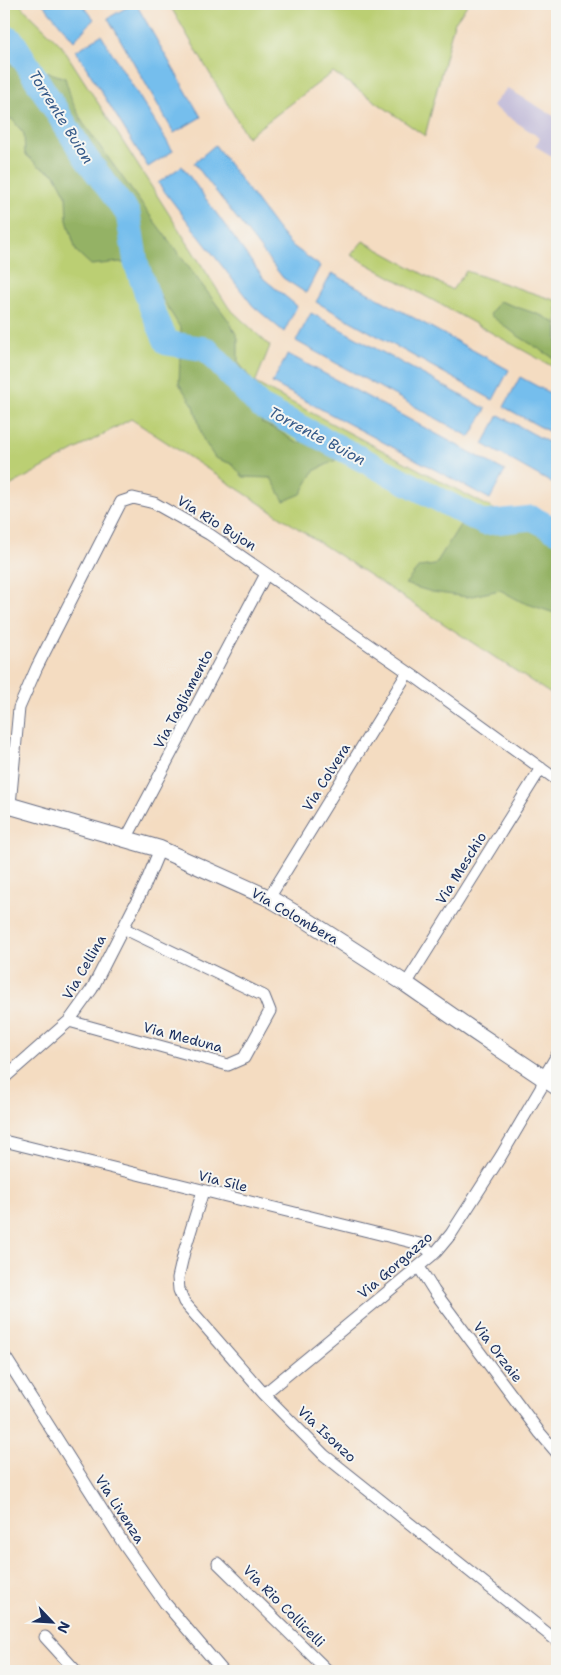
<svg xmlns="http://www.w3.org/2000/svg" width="561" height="1675" font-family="'Shantell Sans',sans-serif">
<rect width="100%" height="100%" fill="#f6f6f2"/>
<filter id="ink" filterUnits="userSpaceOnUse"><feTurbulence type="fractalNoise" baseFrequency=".02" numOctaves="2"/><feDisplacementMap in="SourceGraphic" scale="10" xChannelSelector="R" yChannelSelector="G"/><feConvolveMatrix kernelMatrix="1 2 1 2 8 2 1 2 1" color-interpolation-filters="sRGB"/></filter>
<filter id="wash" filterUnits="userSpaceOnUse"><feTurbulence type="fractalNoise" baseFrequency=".0096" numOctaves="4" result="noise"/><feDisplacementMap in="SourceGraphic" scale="20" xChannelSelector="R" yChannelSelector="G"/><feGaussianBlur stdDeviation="1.12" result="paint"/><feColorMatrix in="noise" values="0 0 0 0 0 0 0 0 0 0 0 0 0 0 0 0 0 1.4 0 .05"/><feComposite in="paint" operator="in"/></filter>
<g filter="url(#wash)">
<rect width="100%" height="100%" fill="#f4dcc1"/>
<path fill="#c6c0da" d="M507 88 557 118V159L535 146 540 138 492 106Z"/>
<path fill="#bbcf73" stroke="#6b7f68" d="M4 4H19L61 45 229 308 270 346 255 383 505 515 533 511 557 522V698L131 419 4 489Z
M169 4H468L454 23 425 136 333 72 247 137Z
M363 241 452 290 466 271 557 301V369L351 255Z"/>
<path fill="#94b265" stroke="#587062" d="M4 59 13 66 33 67 65 78 72 101 83 123 146 210 229 321 238 338V362L254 383 262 423 277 430 297 443 318 437 344 450 336 460 314 471 301 494 284 501 271 478 243 477 232 464 215 458 203 439 194 406 179 384 181 329 147 274 120 262 91 265 76 251 67 220 66 195 55 174 39 166 25 154 24 134 12 119 4 118Z
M499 301 543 316 557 324V360L518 336 490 315Z
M533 511 557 522V614L522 602 500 590 467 597 432 592 405 584 419 567 435 565 465 517 505 516Z"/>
<path fill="#74beed" stroke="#4876a6" d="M43 4H82L94 19 74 41Z
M133 4H136L201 117 174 133 108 18Z
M101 35 173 151 148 167 76 51Z
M215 145 275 226 290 244 320 266 306 293 283 278 194 163Z
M182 166 264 279 297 306 284 332 253 306 158 183Z
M332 273 509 370 493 400 316 302Z
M311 313 486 409 470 437 296 341Z
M288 354 505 471 490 499 272 383Z
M520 377 557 397V436L504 407Z
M499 415 557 447V486L483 444Z"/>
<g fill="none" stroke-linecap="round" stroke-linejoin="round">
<path stroke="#74beed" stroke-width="25" d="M4 36 13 42 86 158 128 214 136 263 152 309 167 343 206 349 260 406 484 523 532 518 557 531"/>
</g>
</g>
<g filter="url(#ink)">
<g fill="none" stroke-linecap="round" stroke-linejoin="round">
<defs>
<path id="street" d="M10 805 19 708 37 667 121 502 133 498 154 503 209 534 418 679 557 780
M126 839 266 574
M269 898 408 672
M406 984 541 768
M69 1021 228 1065 244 1058 270 1011 264 996 123 928
M4 1078 69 1021 92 989 145 885 160 849
M4 1141 420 1244 434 1254
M203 1191 184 1252 178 1278 179 1290 184 1302 264 1394 324 1455 557 1641
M419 1267 434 1291 540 1433 557 1453
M4 1355 125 1546 165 1603 223 1671
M264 1394 436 1252 451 1234 501 1156 541 1088 544 1077 557 1055
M218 1563 328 1671
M45 1637 76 1671"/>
<path id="secondary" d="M4 804 160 849 269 898 308 921 406 984 475 1032 557 1087"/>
</defs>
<use href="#street" stroke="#676c81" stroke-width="13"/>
<use href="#secondary" stroke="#676c81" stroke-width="18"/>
<use href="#street" stroke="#fff" stroke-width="11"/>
<use href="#secondary" stroke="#fff" stroke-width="16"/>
</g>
</g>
<g text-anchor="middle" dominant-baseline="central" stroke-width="4" stroke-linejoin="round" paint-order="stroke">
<g font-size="14" fill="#1b2f5e" stroke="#f6f6f2">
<text transform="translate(217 523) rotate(32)">Via Rio Bujon</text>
<text transform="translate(183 699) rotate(-62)">Via Tagliamento</text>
<text transform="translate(326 777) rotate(-58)">Via Colvera</text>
<text transform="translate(461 868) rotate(-58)">Via Meschio</text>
<text transform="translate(295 916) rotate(30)">Via Colombera</text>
<text transform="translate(84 967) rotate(-60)">Via Cellina</text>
<text transform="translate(183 1037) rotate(15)">Via Meduna</text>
<text transform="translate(223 1181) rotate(14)">Via Sile</text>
<text transform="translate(395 1265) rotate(-41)">Via Gorgazzo</text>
<text transform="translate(498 1352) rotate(53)">Via Orzaie</text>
<text transform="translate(327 1434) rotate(43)">Via Isonzo</text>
<text transform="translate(120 1509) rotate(57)">Via Livenza</text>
<text transform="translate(284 1606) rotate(45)">Via Rio Collicelli</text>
</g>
<g font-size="15" font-style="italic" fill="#365a89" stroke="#f6f6f2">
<text transform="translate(61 117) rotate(58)">Torrente Buion</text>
<text transform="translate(317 436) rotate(28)">Torrente Buion</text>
</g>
</g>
<rect width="561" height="1675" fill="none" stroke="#f6f6f2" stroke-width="20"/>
<g transform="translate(52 1622) rotate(115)" stroke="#f6f6f2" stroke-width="4" paint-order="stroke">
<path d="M0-4L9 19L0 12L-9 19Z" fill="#1b2f5e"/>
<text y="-8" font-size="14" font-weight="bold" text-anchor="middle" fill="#1b2f5e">N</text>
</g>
</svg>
